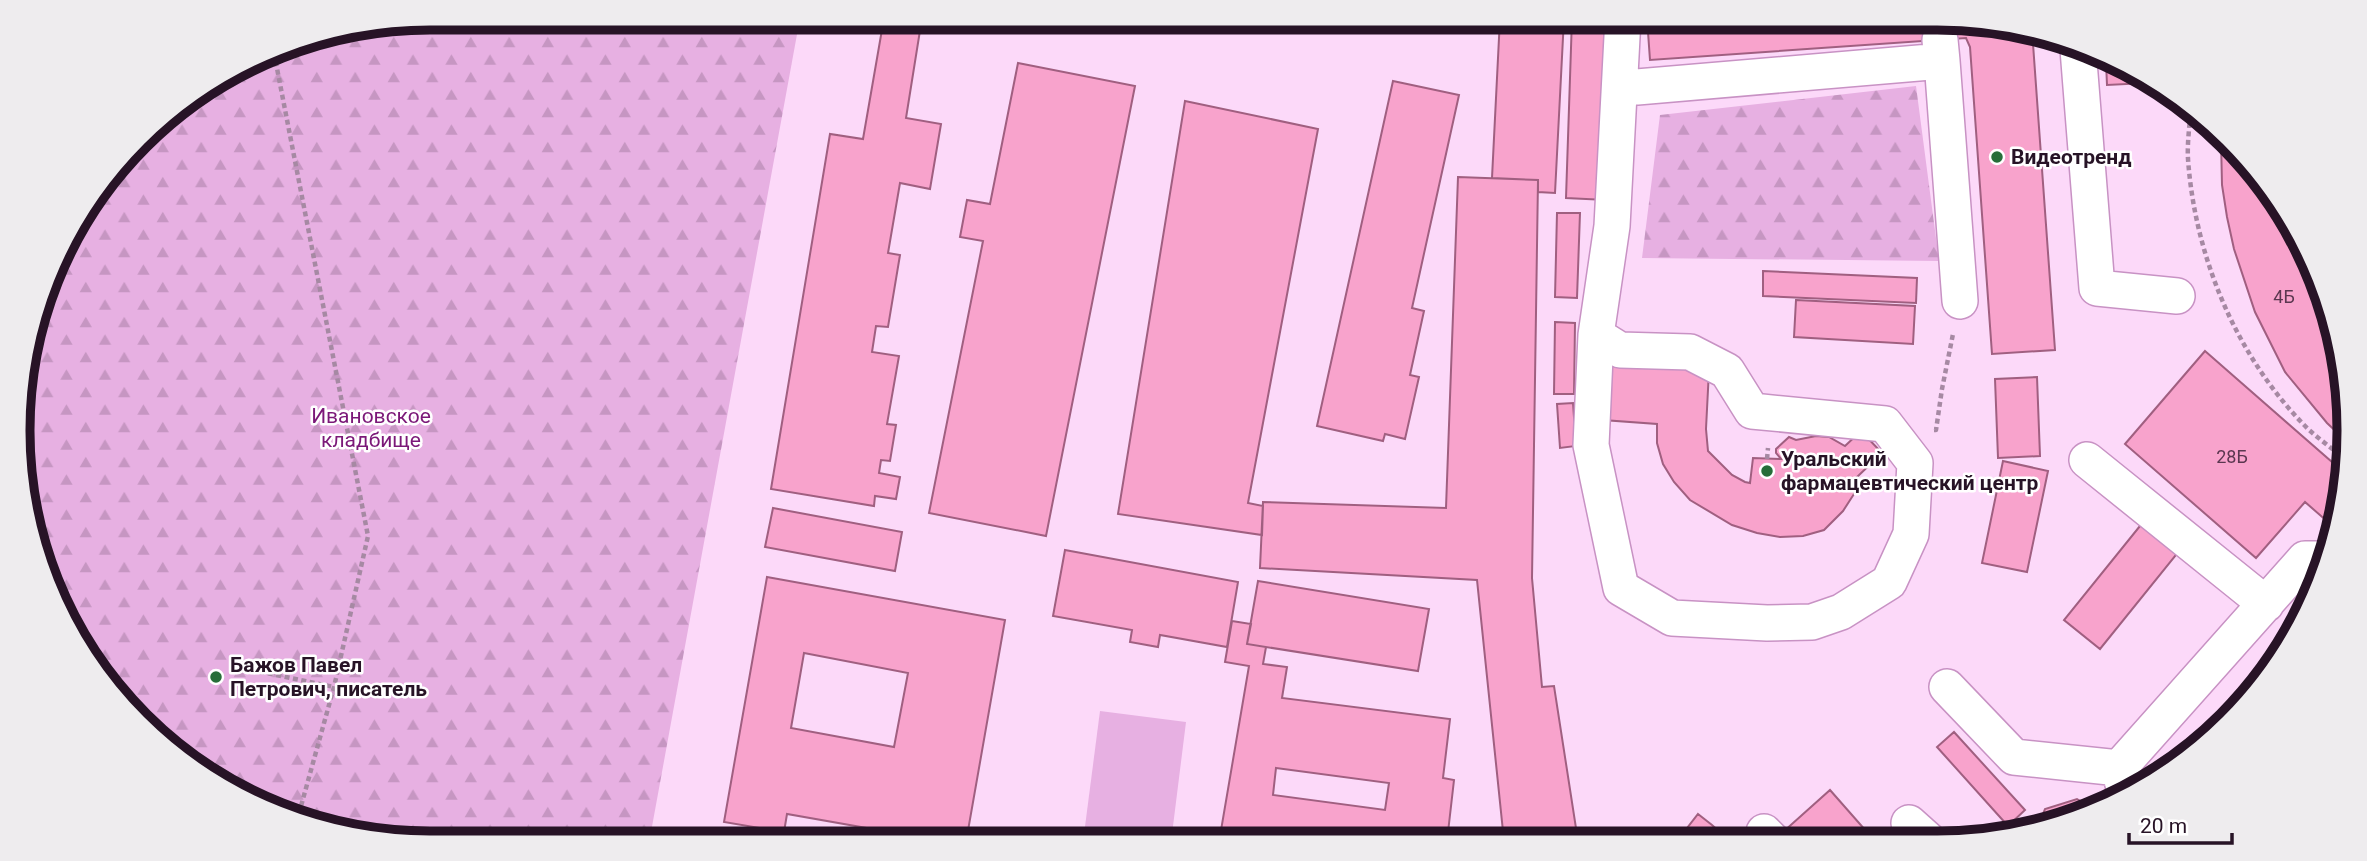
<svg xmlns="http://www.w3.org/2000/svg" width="2367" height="861" font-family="Roboto,sans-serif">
<defs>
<pattern id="forest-firs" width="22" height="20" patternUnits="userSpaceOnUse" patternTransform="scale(1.75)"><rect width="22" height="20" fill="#e7b0e2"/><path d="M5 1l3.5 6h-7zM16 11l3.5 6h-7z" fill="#c696c2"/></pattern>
</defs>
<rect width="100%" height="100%" fill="#fcd9f9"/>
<path fill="url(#forest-firs)" d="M431 18H800L649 843H431L323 829 179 758 87 660 26 511 21 376 73 224 159 120 297 40Z
M1916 86 1939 261 1642 258 1660 115Z"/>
<path fill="#e7b0e2" d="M1100 711 1186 722 1171 842H1083Z"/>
<path fill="#f8a3cc" stroke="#a05f80" stroke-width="2" fill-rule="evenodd" d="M884 18H922L906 118 941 124 930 189 900 183 888 253 900 255 888 327 876 326 872 352 899 356 887 424 896 425 890 461 881 460 879 473 900 477 896 499 875 496 874 506 771 489 830 134 863 139Z
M1500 18H1564L1555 193 1538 192V180L1492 178Z
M1572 18H1612L1606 200 1566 198Z
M1647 18H1937L2032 30 2055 350 1992 354 1970 47 1966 38 1650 60Z
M2106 62 2148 83 2107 85Z
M1018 63 1135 86 1046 536 929 513 983 241 960 237 967 200 990 204Z
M1393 81 1459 95 1412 308 1424 311 1410 375 1419 377 1405 439 1385 434 1383 441 1317 426Z
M1185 101 1318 129 1248 503 1263 506 1262 535 1118 514Z
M2221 140 2294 224 2346 377 2342 437 2327 423 2285 372 2255 312 2234 249 2227 217 2222 185Z
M1458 177 1538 180 1532 578 1542 687 1554 686 1578 841H1504L1477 580 1260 568 1263 502 1446 508Z
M1557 213H1580L1577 298 1555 297Z
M1763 271 1917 278 1916 303 1763 296Z
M1796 300 1915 306 1913 344 1794 337Z
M1555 322 1575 323 1574 394H1554Z
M2205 351 2340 469 2336 529 2305 502 2256 558 2125 444Z
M1605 364 1709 370 1706 429 1708 451 1732 475 1745 482 1750 483 1753 458 1781 459 1776 453V449L1789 437 1796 440 1816 436 1829 437 1845 446 1861 431 1882 453 1856 478 1854 494 1843 511 1824 530 1803 536 1780 537 1757 533 1732 525 1690 500 1674 482 1663 464 1657 443V424L1603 420Z
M2037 377 2040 456 1998 458 1995 379Z
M1573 403 1576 446 1560 448 1557 404Z
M2003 461 2048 471 2027 572 1982 563Z
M773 508 902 532 895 571 765 547Z
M2144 521 2180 550 2100 649 2064 620Z
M1065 550 1238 582 1227 647 1160 635 1158 647 1130 642 1132 630 1053 616Z
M767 577 1005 620 966 842H946L787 814 784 832 724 822ZM804 653 908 673 894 747 791 728Z
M1258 581 1429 609 1418 671 1247 644Z
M1232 621 1251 624 1247 644 1266 647 1263 664 1287 667 1282 698 1450 719 1443 778 1454 780 1447 841 1219 842 1249 666 1225 662ZM1276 768 1389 783 1385 810 1273 795Z
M1954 732 2025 810 2008 826 1937 747Z
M1830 790 1874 840H1791L1783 832Z
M2077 799 2094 809 2038 826 2045 809Z
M1698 814 1712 825 1730 841H1677Z"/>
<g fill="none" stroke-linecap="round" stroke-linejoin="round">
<path stroke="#dcbbd9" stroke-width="35" stroke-dasharray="35 18" stroke-linecap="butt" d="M1938 18 1940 40"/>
<defs>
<path id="minor" d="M2078 49 2097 288 2177 296
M1942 61 1960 301
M1637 87 1942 61 1940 40
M1596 335 1620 350 1690 352 1727 371 1752 411 1885 424 1915 463 1911 534 1889 582 1841 612 1812 622 1767 623 1672 618 1621 588 1591 445 1596 335 1612 226 1623 18
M2087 460 2266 604
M1947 687 2014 757 2119 768 2305 559H2326
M2119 768 2126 796
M1909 823 1928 840
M1764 832 1772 840"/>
</defs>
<use href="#minor" stroke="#c892c4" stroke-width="38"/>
<path stroke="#a689a3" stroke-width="4.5" stroke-dasharray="5 3.5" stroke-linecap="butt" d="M274 53 368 536 334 687 298 817
M2191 106C2190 123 2187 142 2188 159 2195 258 2237 358 2308 429 2318 438 2330 447 2341 456
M1934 430H1936L1942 389 1953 334
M1767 459 1768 448
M243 668 334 687"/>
<use href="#minor" stroke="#fff" stroke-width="35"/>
</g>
<g fill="#276d39" stroke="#fff" stroke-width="2.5">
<circle cx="1997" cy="157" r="7"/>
<circle cx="1767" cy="471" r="7"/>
<circle cx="216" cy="677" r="7"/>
</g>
<g text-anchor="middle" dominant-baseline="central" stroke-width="5" stroke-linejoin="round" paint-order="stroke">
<g font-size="18" fill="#5b3750">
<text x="2284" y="296">4Б</text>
<text x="2232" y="456">28Б</text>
</g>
<g font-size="21" font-weight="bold" fill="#271326" stroke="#fff" text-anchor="start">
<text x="2011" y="157">Видеотренд</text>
<text x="1781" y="459">Уральский<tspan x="1781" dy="24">фармацевтический центр</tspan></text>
<text x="230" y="665">Бажов Павел<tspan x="230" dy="24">Петрович, писатель</tspan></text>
</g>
<g font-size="21" fill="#7b1878" stroke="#fff">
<text x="371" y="416">Ивановское<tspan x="371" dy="24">кладбище</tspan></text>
</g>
</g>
<path d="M0 0H2367V861H0ZM430 30H1937A400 400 0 0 1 2337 430V431A400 400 0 0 1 1937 831H430A400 400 0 0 1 30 431V430A400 400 0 0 1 430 30Z" fill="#eeecee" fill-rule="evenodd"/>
<path fill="none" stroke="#271326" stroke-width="9" d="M430 30H1937A400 400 0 0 1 2337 430V431A400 400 0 0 1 1937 831H430A400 400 0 0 1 30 431V430A400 400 0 0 1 430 30Z"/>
<path d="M2129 833v10h103v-10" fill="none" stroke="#271326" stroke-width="3.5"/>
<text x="2140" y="833" font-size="21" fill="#271326" stroke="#ffffff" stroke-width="5" paint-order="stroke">20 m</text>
</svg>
